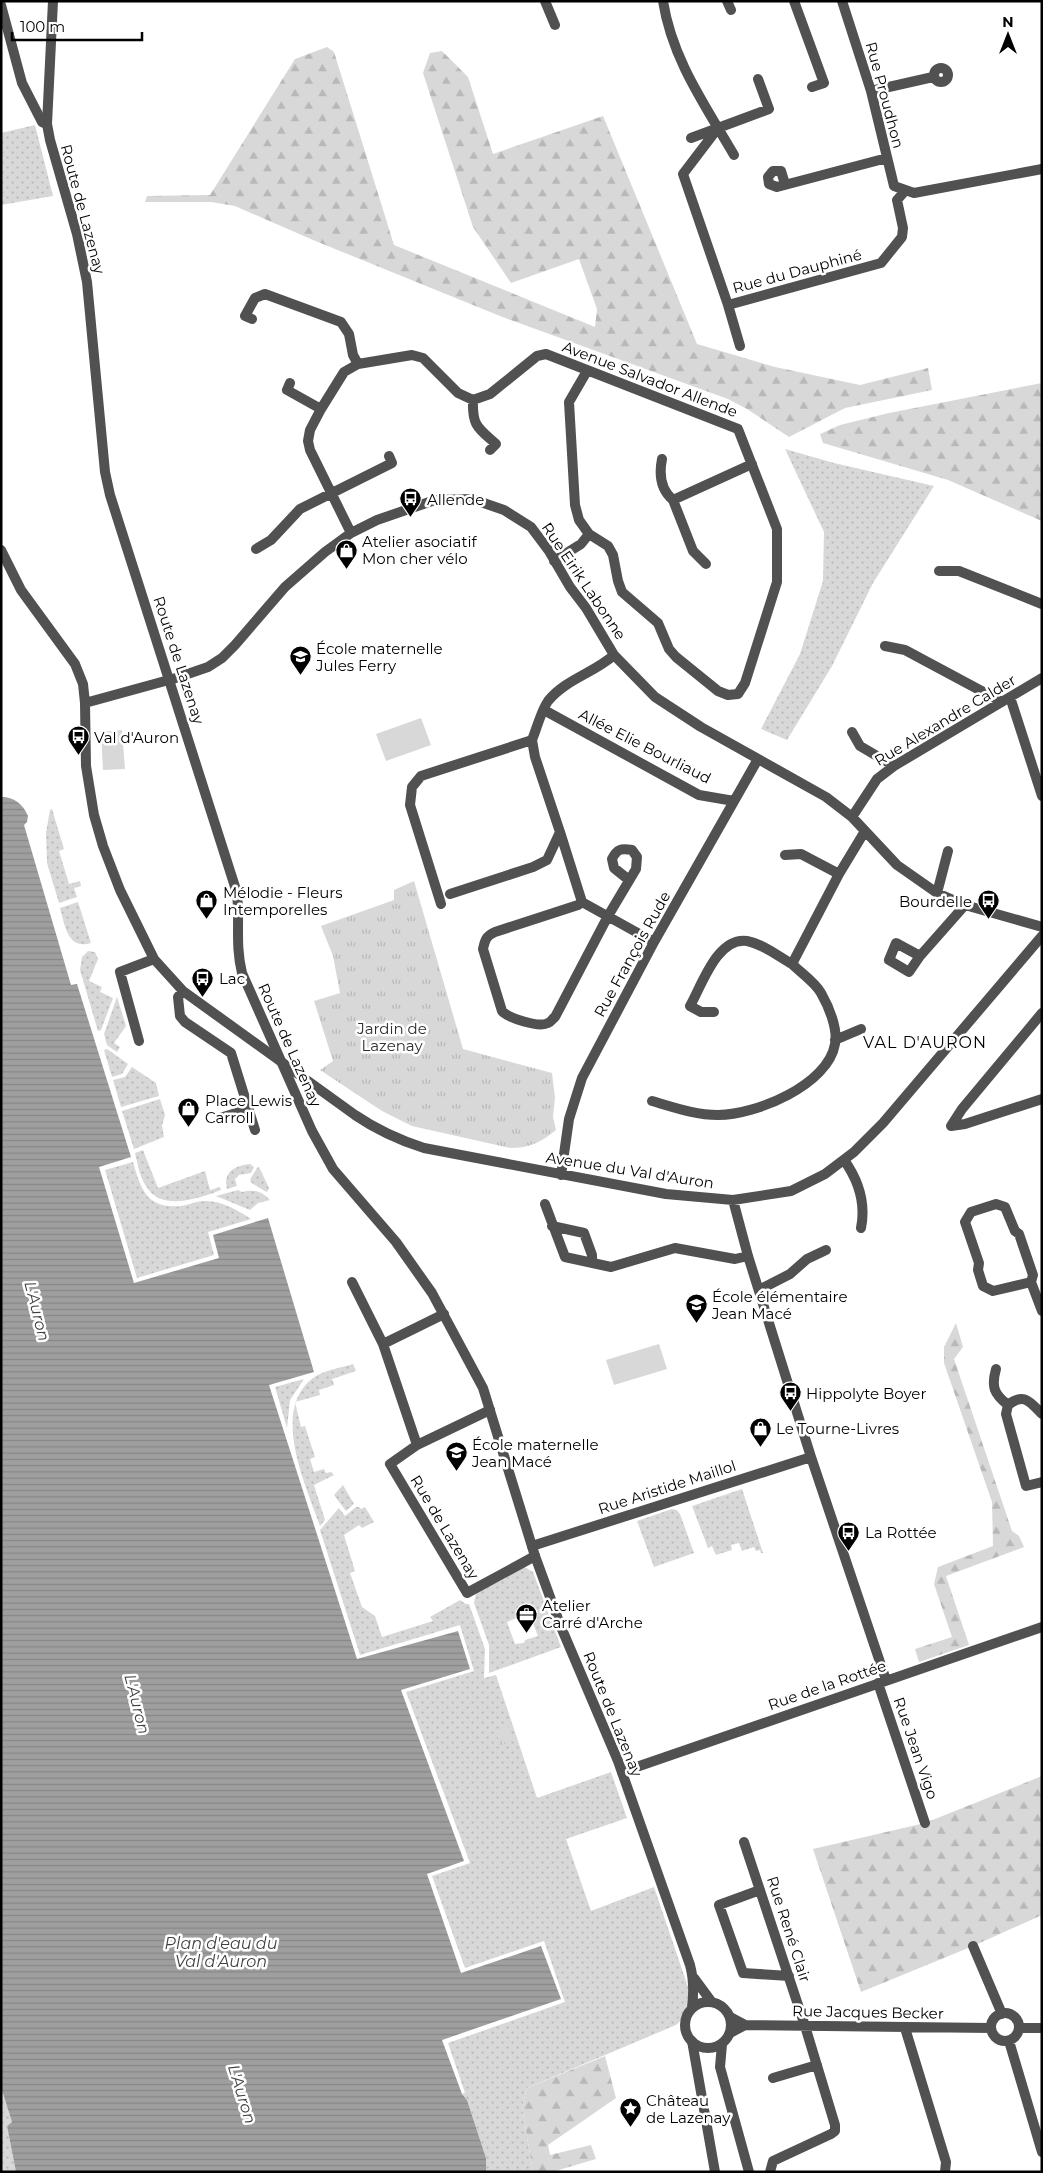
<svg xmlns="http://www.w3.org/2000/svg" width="1043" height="2173" font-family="Montserrat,sans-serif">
<defs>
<pattern id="grass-dots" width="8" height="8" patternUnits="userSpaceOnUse" patternTransform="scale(1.25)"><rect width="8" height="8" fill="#d8d8d8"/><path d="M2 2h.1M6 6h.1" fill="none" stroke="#b8b8b8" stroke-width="1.8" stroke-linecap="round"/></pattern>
<pattern id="forest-firs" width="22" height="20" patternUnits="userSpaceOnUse" patternTransform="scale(1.25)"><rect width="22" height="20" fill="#d8d8d8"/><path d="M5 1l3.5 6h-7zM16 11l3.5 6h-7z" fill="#b8b8b8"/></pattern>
<pattern id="park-tufts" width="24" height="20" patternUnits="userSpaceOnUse" patternTransform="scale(1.25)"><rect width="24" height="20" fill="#d8d8d8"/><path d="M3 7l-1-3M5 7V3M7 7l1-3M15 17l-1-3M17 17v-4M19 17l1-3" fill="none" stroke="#b8b8b8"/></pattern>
<pattern id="water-rules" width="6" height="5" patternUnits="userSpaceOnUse" patternTransform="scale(1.25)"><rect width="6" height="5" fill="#9f9f9f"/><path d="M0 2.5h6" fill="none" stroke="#878787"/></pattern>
</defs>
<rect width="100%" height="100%" fill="#fff"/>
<path fill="url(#grass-dots)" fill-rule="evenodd" d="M35 125 53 196 1 205V133Z
M785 449 834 463 934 486 873 583 832 666 787 740 761 729 800 654 823 581 824 532Z
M52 809 64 849 59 851 69 884 80 881 81 886 74 888 77 897 59 903 47 863 46 833 50 810Z
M78 902 91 943C67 950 65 925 60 908Z
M88 951 95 952 98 959 89 981 102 987 100 992 113 998 101 1030 98 1031 80 970 82 957Z
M117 997 126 1026 114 1043 120 1047 117 1052 107 1045 104 1034Z
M107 1049 128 1064 122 1074 112 1077 104 1050Z
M132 1067 156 1083 159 1096 121 1107 113 1080 125 1077Z
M160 1099 165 1115 162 1126 164 1137 134 1149 122 1111Z
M143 1150 158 1188 205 1171 210 1190 220 1187 221 1190C201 1198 163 1211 148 1189 140 1179 138 1165 135 1153Z
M133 1162C141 1190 147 1209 181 1206 189 1205 196 1201 204 1201 220 1200 238 1210 251 1219L208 1232 214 1255 137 1278 105 1170Z
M250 1164 254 1167 251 1173 239 1175 235 1179 237 1186 227 1189C223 1172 234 1166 250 1164Z
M259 1167 269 1188 267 1192C264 1191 262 1189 260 1188 246 1180 249 1182 257 1168Z
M238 1190 242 1192C254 1189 261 1191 270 1200L258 1203 250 1210 216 1196Z
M353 1364 356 1371 332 1379 334 1385 319 1390 320 1395 295 1402 301 1427 305 1426 315 1457 310 1459 314 1472 324 1469 326 1473 331 1472 334 1475 314 1485 325 1520 320 1526C306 1486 270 1410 313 1378 324 1370 341 1368 353 1364Z
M304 1379 290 1400 287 1428 275 1387Z
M343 1485 354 1504 346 1511 334 1495Z
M742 1489 763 1553H761L760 1550 756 1551 754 1547 742 1551 739 1543 731 1545 732 1550 716 1555 712 1546 708 1548 692 1506Z
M356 1507H359L361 1509 365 1507 374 1522 362 1528 359 1525 344 1535 355 1571 350 1573 362 1607 375 1616 382 1637 433 1621 430 1617 460 1600 466 1604H469L485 1649 484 1678 496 1675 537 1798 611 1772 627 1818 566 1839 591 1911 654 1887 688 1987C690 1998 685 2019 676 2025L527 2088 522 2107 533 2172H486V2158L467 2100 462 2094 465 2093 448 2043 565 2002 544 1941 465 1968 432 1876 470 1863 406 1692 474 1671 460 1625 360 1655 320 1530 339 1508 345 1516Z
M672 1509 677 1510 680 1514 694 1553 654 1567 637 1521Z
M523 1566 533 1572 561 1647 489 1673V1645L474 1603 476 1593ZM529 1613 538 1636 525 1640 524 1643 515 1644 507 1622Z
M1 2087 12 2122 7 2126 16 2172H1Z"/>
<path fill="url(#forest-firs)" d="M327 47 334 52 394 245 595 327 597 309 579 259 511 283 473 227 423 73 430 53 442 51 468 77 493 154 603 116 697 344 775 367 860 385 928 368 932 390 845 408 789 437 747 409 728 399 500 316 313 240 235 206 211 202H145L147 196 210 195 295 59Z
M1042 383V521L948 480 823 443 820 434 840 425 889 413Z
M956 1323 963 1347 954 1359 1012 1531 1019 1536 1024 1547 946 1576 969 1645 919 1662 915 1649 952 1637 934 1584 938 1567 993 1546 992 1502 944 1363V1347Z
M1042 1776V1915L973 1946 861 1992 813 1849 925 1823Z
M605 2056 616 2098 548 2145 550 2155 591 2145 596 2159 552 2172H533L522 2107 527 2088Z"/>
<path fill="url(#park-tufts)" d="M414 881 463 1049 552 1073 555 1098 553 1117 556 1130C541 1142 530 1148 510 1148L412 1126 382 1111 320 1070 333 1061 314 1001 340 993 333 956 321 926 394 900V890Z
M508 1726 513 1741 500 1745 495 1730Z"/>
<path fill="#d8d8d8" d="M421 718 431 745 386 761 376 734Z
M122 730 125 769 103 770 101 732Z
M659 1344 667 1369 614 1385 606 1360Z"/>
<path fill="url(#water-rules)" d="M1 797C14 797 23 804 28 816L27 822 24 825 71 985 77 984 131 1157 99 1167 134 1283 219 1258 213 1235 268 1218 314 1372 269 1385 357 1659 458 1631 470 1669 401 1690 464 1861 427 1874 461 1973 541 1946 561 1999 442 2040 462 2094 467 2100 486 2158V2172H16L7 2126 12 2122 1 2087Z"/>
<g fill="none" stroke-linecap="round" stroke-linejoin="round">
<path stroke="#515151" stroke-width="10" d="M545 1 555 25
M663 1C672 59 705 105 734 155
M727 1 731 10
M794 1 824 83 812 87
M842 1 871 91 894 186 914 193 1042 169
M1 5 22 83 42 122 47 124
M934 75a7 7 0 1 1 14 0a7 7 0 1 1-14 0Z
M871 91 933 77
M718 128 683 174 728 305 881 263 902 237 903 228 897 200 905 191
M691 138 769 109 758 79
M785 184 781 171H773L768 177 769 184 777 187 887 158
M728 305 740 346
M252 319 245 316 255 298 265 294 341 322 349 334 353 355 358 364
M290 383 287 390 321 409
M473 400C472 426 478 428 496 444L490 450
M662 459C659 474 660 489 673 500L693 551 706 564
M673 500 752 464
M351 533 310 450 308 441 310 430 321 409 344 372 358 364 412 355 423 358 458 393 473 400 490 394 537 356 546 354 738 429 777 529V582L745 683 738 694 728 695 718 691 676 657 669 649 658 623 622 592 618 581 613 555 608 546 589 534 579 520 575 505 569 402 587 371
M256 549 271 540 300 509 392 463 389 456
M1 550 21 590 75 664 83 684 85 703 86 766 94 815 103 846 120 890 154 959 183 991 355 1115C377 1130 399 1140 424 1148L666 1194 733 1200 791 1191 825 1174 854 1152 883 1123 1042 936
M554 561 581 544 589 534
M939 571H959L1042 604
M885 646 905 650 1002 702
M1010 697 1042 796
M85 703 176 678 208 667 222 658 235 645 285 587 325 552 351 533 377 520 435 500 472 499 504 510 531 527 549 551 570 587 586 608 614 655 655 697 701 727 826 797 852 817 897 865 937 893 965 905 1042 927
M544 710 699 795 734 801
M852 732 860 746 894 766
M532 740C537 728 541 711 548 701 566 679 594 673 614 655
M852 817 877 779 894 766 1042 678
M785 855 801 854 839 874
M937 893 948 851
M450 894 533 867 547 860 560 832 582 902 654 942
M582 902 578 905 495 932C486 936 485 940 483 949L502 1011C508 1018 539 1028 548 1023 551 1022 552 1019 555 1017L608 916 636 869 637 857 632 850C621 848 617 849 612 859L614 868 629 880
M441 904 410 805 412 787 421 776 532 740 535 757 560 832
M920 956 909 972 889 960 896 943 920 956 965 905
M183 991 178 997 180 1016 185 1022 231 1053 255 1130
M714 1012H701L690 1006C702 985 717 937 747 941 763 944 778 956 792 964
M1042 1013 962 1109 951 1126 965 1124 1042 1099
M835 1040 861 1029
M139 1041 120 972 154 959
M652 1101C673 1107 695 1115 718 1115 756 1115 828 1085 835 1044 838 1029 829 1007 821 993 815 982 801 973 792 964L839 874 865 831
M220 1118 249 1109
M844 1160C859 1181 866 1203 861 1228
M561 1175 569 1119 582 1078 654 942 758 759
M733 1200 748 1256 811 1457 886 1680
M545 1204 565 1257 611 1267 675 1248 735 1259 748 1256
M552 1226 584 1233 592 1255V1263
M352 1282 383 1344 417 1445
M1031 1282 993 1291 983 1286 978 1270 979 1263 965 1222 971 1212 996 1204 1005 1207 1015 1231 1019 1234 1033 1275 1031 1282 1042 1311
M759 1290 790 1274 807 1259 826 1250
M383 1344 444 1314
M996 1369C991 1387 994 1394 1008 1405
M490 1410 417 1445 390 1464 467 1593 535 1556
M1042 1414C1030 1402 1024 1392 1008 1405L1006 1414 1026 1486 1042 1482
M532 1546 811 1457
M878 1683 925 1823
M622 1772 1042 1627
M744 1842 805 2026 835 2125V2131L831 2134 773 2161 770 2172
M760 1890 719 1905 743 1973 789 1976
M973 1946 1002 2014
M991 2027a14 14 0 1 1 28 0a14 14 0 1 1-28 0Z
M730 2017 745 2025
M905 2028 946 2162 945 2172
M1019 2028H1042
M730 2033 745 2025 991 2028
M692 2041 715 2172
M1009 2041 1042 2152
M773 2078 817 2065"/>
<path stroke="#515151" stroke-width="10" d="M53 1 47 124 50 140 77 234 87 282 105 472 110 495 237 893C240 921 235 945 242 973L312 1131 333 1169 396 1242 432 1293 483 1388 535 1556 561 1627 618 1761 690 1965C694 1980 694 1992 692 2007
M694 1978 711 2001
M685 2025a23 23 0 1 1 46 0a23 23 0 1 1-46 0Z
M722 2044 720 2067 749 2172"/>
</g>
<defs>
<symbol id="bus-pin" viewBox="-11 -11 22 30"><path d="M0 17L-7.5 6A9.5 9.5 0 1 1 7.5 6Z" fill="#000" stroke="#fff"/><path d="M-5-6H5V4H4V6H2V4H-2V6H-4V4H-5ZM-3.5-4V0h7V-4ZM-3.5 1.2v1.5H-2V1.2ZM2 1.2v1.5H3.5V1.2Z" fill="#fff"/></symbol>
<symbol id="shop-pin" viewBox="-11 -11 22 30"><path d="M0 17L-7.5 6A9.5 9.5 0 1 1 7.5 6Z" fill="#000" stroke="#fff"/><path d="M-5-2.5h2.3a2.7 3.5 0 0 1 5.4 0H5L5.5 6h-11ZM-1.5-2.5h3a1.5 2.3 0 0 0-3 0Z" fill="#fff"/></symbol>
<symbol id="school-pin" viewBox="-11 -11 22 30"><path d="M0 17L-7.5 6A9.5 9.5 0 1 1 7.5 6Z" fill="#000" stroke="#fff"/><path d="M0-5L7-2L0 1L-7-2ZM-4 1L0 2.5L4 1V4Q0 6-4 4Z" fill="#fff"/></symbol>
<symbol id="office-pin" viewBox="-11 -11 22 30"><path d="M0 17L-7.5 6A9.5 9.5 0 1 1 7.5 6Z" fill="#000" stroke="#fff"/><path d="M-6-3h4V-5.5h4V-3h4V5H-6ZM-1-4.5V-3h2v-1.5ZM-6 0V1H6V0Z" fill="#fff"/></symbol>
<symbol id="sight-pin" viewBox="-11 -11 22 30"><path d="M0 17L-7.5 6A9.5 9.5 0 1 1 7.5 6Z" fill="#000" stroke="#fff"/><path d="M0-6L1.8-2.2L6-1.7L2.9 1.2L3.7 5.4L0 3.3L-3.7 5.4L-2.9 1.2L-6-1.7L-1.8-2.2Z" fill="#fff"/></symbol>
</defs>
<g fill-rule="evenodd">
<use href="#bus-pin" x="398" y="486" width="25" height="34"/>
<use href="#shop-pin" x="334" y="538" width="25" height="34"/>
<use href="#school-pin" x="288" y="644" width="25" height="34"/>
<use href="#bus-pin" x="66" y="724" width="25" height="34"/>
<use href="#shop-pin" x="194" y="888" width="25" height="34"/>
<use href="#bus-pin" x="976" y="888" width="25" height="34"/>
<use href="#bus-pin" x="190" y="966" width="25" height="34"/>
<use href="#shop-pin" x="176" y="1096" width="25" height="34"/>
<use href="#school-pin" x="684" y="1292" width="25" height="34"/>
<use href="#bus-pin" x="778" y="1380" width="25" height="34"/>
<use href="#shop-pin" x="748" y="1416" width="25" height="34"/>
<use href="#school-pin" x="444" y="1440" width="25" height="34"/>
<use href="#bus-pin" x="836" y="1520" width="25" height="34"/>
<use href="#office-pin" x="514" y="1602" width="25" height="34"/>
<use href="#sight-pin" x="618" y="2096" width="25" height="34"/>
</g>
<g text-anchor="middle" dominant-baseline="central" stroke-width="5" stroke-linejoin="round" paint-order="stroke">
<g font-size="15" fill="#000" stroke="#fff">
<text transform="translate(885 95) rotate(75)">Rue Proudhon</text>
<text transform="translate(83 209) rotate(75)">Route de Lazenay</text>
<text transform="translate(797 271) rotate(-15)">Rue du Dauphiné</text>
<text transform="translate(650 379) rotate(21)">Avenue Salvador Allende</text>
<text transform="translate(584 581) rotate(56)">Rue Eirik Labonne</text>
<text transform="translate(179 660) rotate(72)">Route de Lazenay</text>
<text transform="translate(945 720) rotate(-31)">Rue Alexandre Calder</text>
<text transform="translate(645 746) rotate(27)">Allée Elie Bourliaud</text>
<text transform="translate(632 954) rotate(-61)">Rue François Rude</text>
<text transform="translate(290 1045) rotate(66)">Route de Lazenay</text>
<text transform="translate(630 1170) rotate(9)">Avenue du Val d'Auron</text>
<text transform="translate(667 1487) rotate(-18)">Rue Aristide Maillol</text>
<text transform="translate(445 1527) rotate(59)">Rue de Lazenay</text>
<text transform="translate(827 1685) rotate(-19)">Rue de la Rottée</text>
<text transform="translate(613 1714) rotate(68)">Route de Lazenay</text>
<text transform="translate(916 1748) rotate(71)">Rue Jean Vigo</text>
<text transform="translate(789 1929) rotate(72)">Rue René Clair</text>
<text transform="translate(868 2012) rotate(1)">Rue Jacques Becker</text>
</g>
<g font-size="15" fill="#000" stroke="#fff" text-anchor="start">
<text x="427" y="499">Allende</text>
<text x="362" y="541">Atelier asociatif<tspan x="362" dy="17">Mon cher vélo</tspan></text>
<text x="316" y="648">École maternelle<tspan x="316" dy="17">Jules Ferry</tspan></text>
<text x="94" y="737">Val d'Auron</text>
<text x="223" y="892">Mélodie - Fleurs<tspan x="223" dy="17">Intemporelles</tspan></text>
<text x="972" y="901" text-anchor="end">Bourdelle</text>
<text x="219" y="978">Lac</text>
<text x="205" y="1100">Place Lewis<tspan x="205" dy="17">Carroll</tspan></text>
<text x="712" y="1296">École élémentaire<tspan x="712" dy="17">Jean Macé</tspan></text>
<text x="806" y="1393">Hippolyte Boyer</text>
<text x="776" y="1428">Le Tourne-Livres</text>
<text x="472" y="1444">École maternelle<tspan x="472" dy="17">Jean Macé</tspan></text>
<text x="865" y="1532">La Rottée</text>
<text x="542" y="1605">Atelier<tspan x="542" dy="17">Carré d'Arche</tspan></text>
<text x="646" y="2100">Château<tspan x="646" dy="17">de Lazenay</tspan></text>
</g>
<g font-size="15" fill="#2f2f2f" stroke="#fff">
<text x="392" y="1028">Jardin de<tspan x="392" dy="17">Lazenay</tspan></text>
</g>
<g font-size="16" letter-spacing="1" fill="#000" stroke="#fff">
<text x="925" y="1042">VAL D'AURON</text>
</g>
<g font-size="16" font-style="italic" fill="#404040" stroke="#fff">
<text transform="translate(37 1311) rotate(76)">L'Auron</text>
<text transform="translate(137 1704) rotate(76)">L'Auron</text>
<text x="221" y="1943">Plan d'eau du<tspan x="221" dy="18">Val d'Auron</tspan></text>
<text transform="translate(242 2094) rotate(73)">L'Auron</text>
</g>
</g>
<rect width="1043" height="2173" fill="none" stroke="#000000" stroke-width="5"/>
<g transform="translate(1008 35)" stroke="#ffffff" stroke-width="4" paint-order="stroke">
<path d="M0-4L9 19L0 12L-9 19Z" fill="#000000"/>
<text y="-8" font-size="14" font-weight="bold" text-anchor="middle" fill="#000000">N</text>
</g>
<path d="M12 32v8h130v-8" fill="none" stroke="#000000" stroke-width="2.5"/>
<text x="20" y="32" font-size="15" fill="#000000" stroke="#ffffff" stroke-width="4" paint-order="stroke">100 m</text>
</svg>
